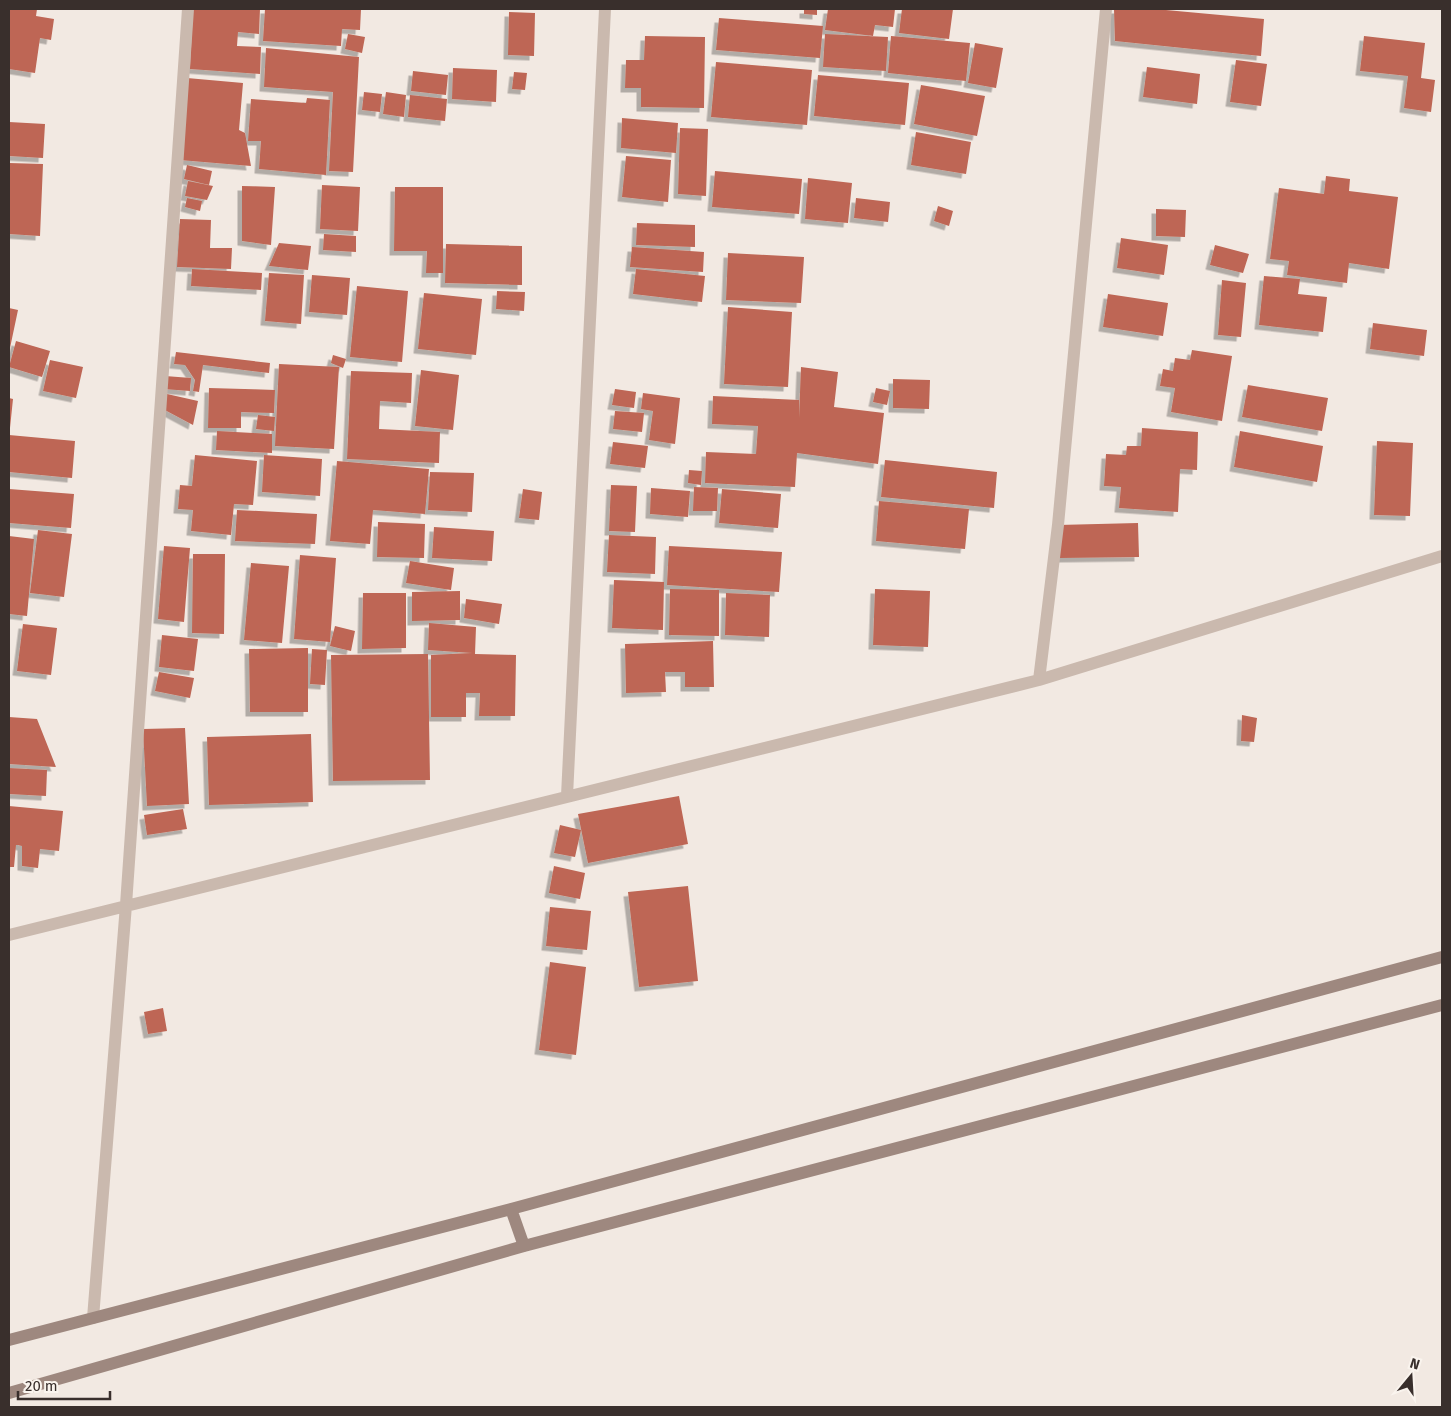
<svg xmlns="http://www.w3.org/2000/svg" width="1451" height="1416" font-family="'Fira Sans',sans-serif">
<defs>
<filter id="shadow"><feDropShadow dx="-4.5" dy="4.5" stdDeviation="0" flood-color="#0004"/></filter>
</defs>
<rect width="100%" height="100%" fill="#f2e9e2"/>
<path fill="#be6654" filter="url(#shadow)" d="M9 9H37L36 16 54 19 51 40 40 38 35 73 9 69Z
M193 9H260L259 34 238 32 237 46 261 47 260 74 190 69Z
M265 9H361L360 30 342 29 341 46 263 41Z
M804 9H817V15L804 14Z
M828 9H895L893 27 875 25 873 36 825 30Z
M902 9H953L949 39 899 33Z
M1114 9H1155L1264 19 1261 56 1115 41Z
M509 12 535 13 534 56 508 55Z
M719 18 823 26 820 58 716 50Z
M348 34 365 37 362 53 345 49Z
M825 34 888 37 886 71 823 67Z
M645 36 705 37 704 108 641 107V88H625L626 60H644Z
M891 36 970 43 966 81 888 73Z
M1364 36 1425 43 1421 78 1435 80 1431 112 1404 108 1408 76 1360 71Z
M975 43 1003 48 996 88 968 83Z
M266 48 359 57 353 172 329 171 333 92 264 87Z
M1236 60 1267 64 1261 106 1230 102Z
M716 62 812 70 807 125 711 117Z
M1147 67 1200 74 1197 104 1143 97Z
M453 68 497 70 496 102 452 99Z
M413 71 448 75 446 95 411 91Z
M514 72 527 73 525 90 512 89Z
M818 75 909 83 905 125 814 116Z
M187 78 243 83 239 130 245 133 251 166 180 160Z
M921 85 985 96 977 136 914 124Z
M364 92 382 94 380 112 362 110Z
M386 92 406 95 404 117 383 114Z
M410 95 447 99 445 121 408 117Z
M307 98 330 100 326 175 259 169 261 141H248L251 99 306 103Z
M622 118 678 123 676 153 621 148Z
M9 122 45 124 43 158 9 156Z
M680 128 708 129 706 196 678 194Z
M916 132 971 142 966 174 911 165Z
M626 156 671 160 668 202 622 197Z
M9 163 43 164 40 236 9 234Z
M187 165 212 171 209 185 184 179Z
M715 171 802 179 799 214 712 207Z
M1326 176 1350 179 1349 191 1398 197 1389 269 1349 263 1347 283 1287 275 1289 261 1270 259 1279 188 1324 194Z
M808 178 852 183 848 223 805 219Z
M188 181 213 186 207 200 185 196Z
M322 185 360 187 358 231 320 229Z
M242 186 275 187 271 245 242 241Z
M395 187H443V273H426L427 251H394Z
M187 198 202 201 200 211 185 207Z
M856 198 890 202 888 222 854 218Z
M938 206 953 211 949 226 934 221Z
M1156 209 1186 210 1185 237 1156 236Z
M180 219 211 220 210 248H232L231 269 177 267Z
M637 223 695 225V247L636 245Z
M324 234 356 236V252L323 250Z
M1121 238 1168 245 1164 275 1117 268Z
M279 243 311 246 308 270 269 266Z
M446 244 522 246V285L445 283Z
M1215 245 1249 254 1243 273 1210 265Z
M632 247 704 252 703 272 630 267Z
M728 253 804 257 801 303 726 300Z
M192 269 262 273 261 290 191 286Z
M636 269 705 276 702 302 633 294Z
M269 273 304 275 301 324 265 321Z
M312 275 350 278 347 315 309 312Z
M1264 276 1300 279 1298 294 1327 297 1323 332 1259 325Z
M1222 280 1246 283 1241 337 1218 335Z
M357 286 408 291 402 362 350 357Z
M497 291 525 292 524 311 496 309Z
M424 293 482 299 476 355 418 349Z
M1108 294 1168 303 1163 336 1103 327Z
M728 307 792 312 788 387 724 384Z
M9 308 18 310 10 348H9Z
M1373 323 1427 330 1424 356 1370 349Z
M16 341 50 351 42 377 9 367Z
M1192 350 1232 356 1222 421 1171 412 1175 388 1160 386 1163 369 1173 371 1175 358 1190 360Z
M176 352 270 363 269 373 203 365 199 392 193 391 195 380 185 365 174 364Z
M333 355 346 359 343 368 331 363Z
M50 360 83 367 76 398 43 391Z
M279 364 339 367 334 449 275 446Z
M801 367 838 372 834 407 884 413 878 464 797 453 795 487 705 483 706 452 756 454 758 426 712 424 713 396 799 400V418Z
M421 370 459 375 453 430 415 426Z
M351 371 412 373 411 403 380 401 379 429 440 432 439 463 347 459Z
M165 376 191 378 190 391 164 389Z
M893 379 930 380 929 409 893 408Z
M1248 385 1328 398 1322 431 1242 417Z
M209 388 275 390 274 413 241 412V428H208Z
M876 388 890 391 887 405 873 402Z
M615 389 636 392 634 408 612 405Z
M643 393 680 398 675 444 649 440 653 411 641 409Z
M167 394 198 401 193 425 163 409Z
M9 398 13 399 10 428H9Z
M615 411 644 413 642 432 613 429Z
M258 415 275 417 274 431 256 429Z
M1142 428 1198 432 1197 470 1180 469 1178 512 1119 508 1121 487 1104 486 1106 454 1126 455 1127 446H1141Z
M217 431 272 434V453L216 450Z
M1240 431 1323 446 1317 482 1234 467Z
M9 435 75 441 72 478 9 472Z
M1377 441 1413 443 1410 516 1374 515Z
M613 442 648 446 645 468 610 464Z
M195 455 257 461 253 505 234 504 231 535 191 531 193 510 178 509 180 485 192 486Z
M264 455 322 459 320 496 262 492Z
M885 460 997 472 994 508 881 497Z
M337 461 429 469 425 514 373 510 370 544 330 541Z
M689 470 702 471 701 485 688 483Z
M430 472 474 473 472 512 428 510Z
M611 485 637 486 635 532 609 531Z
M694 487 718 488 717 511H693Z
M651 488 690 491 688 517 650 514Z
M9 489 74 494 71 528 9 523Z
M523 489 542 492 539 520 519 518Z
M722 489 781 494 778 528 719 523Z
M879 501 969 509 965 549 876 541Z
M237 510 317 514 315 544 235 541Z
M378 522 425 524 424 558 377 557Z
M1138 523 1139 557 1059 558 1058 525Z
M434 527 494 531 492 561 432 558Z
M38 530 72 534 64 597 30 593Z
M609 535 656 537 655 574 607 572Z
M9 536 34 539 27 616 9 614Z
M164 546 190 548 184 622 158 619Z
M669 546 782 552 779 592 667 585Z
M193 554H225L224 634 192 633Z
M300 555 336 558 330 642 294 639Z
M410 561 454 568 451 590 406 583Z
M251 563 289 566 282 643 244 640Z
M614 580 664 582 663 630 612 628Z
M670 589 719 590V636L669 635Z
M875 589 930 591 928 647 873 645Z
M460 591V620L412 621V592Z
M363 593H406V648L362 649Z
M726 593 770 595 769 637 725 635Z
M466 599 502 604 499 624 464 618Z
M429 623 476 627 475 654 516 655 515 716H479L480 693H466V717H431V655L472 653 428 650Z
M23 624 57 628 51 675 17 671Z
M335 626 355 631 351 651 330 646Z
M162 635 198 639 194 671 159 667Z
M713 641 714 687H685V672H665L666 692 626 693 625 644Z
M308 648V712H250L249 649Z
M312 649 327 650 325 685 310 684Z
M428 654 430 780 333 781 331 655Z
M159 672 194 678 190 698 155 691Z
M1242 715 1257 718 1254 742 1241 741Z
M9 717 37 719 56 767 9 764Z
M185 728 189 804 147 806 143 729Z
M311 734 313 802 209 805 207 737Z
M9 768 47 770 46 796 9 794Z
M679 796 688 844 588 863 578 814Z
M9 806 63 811 59 851 40 849 38 868 22 866V846L18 845H16L14 867H9Z
M183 809 187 829 147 835 144 815Z
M560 825 581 830 575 857 554 853Z
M554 866 585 873 580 899 549 893Z
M688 886 698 981 639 987 628 892Z
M550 907 591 911 587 950 546 946Z
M550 962 586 967 576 1055 539 1050Z
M163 1008 167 1031 148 1034 144 1012Z"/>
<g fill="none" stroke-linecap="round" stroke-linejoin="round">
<path stroke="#cab9ae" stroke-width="12" d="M1039 680 1058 525 1106 9
M567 796 605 9
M9 935 1039 680 1442 556
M93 1318 126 905 188 9"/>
<path stroke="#9e887f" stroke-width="12" d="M511 1209 524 1246
M9 1340 511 1209 1442 957
M9 1393 524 1246 1442 1005"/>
</g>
<rect width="1451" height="1416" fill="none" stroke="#392f2c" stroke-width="20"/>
<g transform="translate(1411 1376) rotate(18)" stroke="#faf4ee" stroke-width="4" paint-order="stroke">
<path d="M0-4L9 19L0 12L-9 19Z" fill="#392f2c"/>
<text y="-8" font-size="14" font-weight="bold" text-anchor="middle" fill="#392f2c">N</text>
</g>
<path d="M18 1391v8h92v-8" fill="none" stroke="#392f2c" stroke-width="2.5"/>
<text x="25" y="1391" font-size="15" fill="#392f2c" stroke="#faf4ee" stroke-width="4" paint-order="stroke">20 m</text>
</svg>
